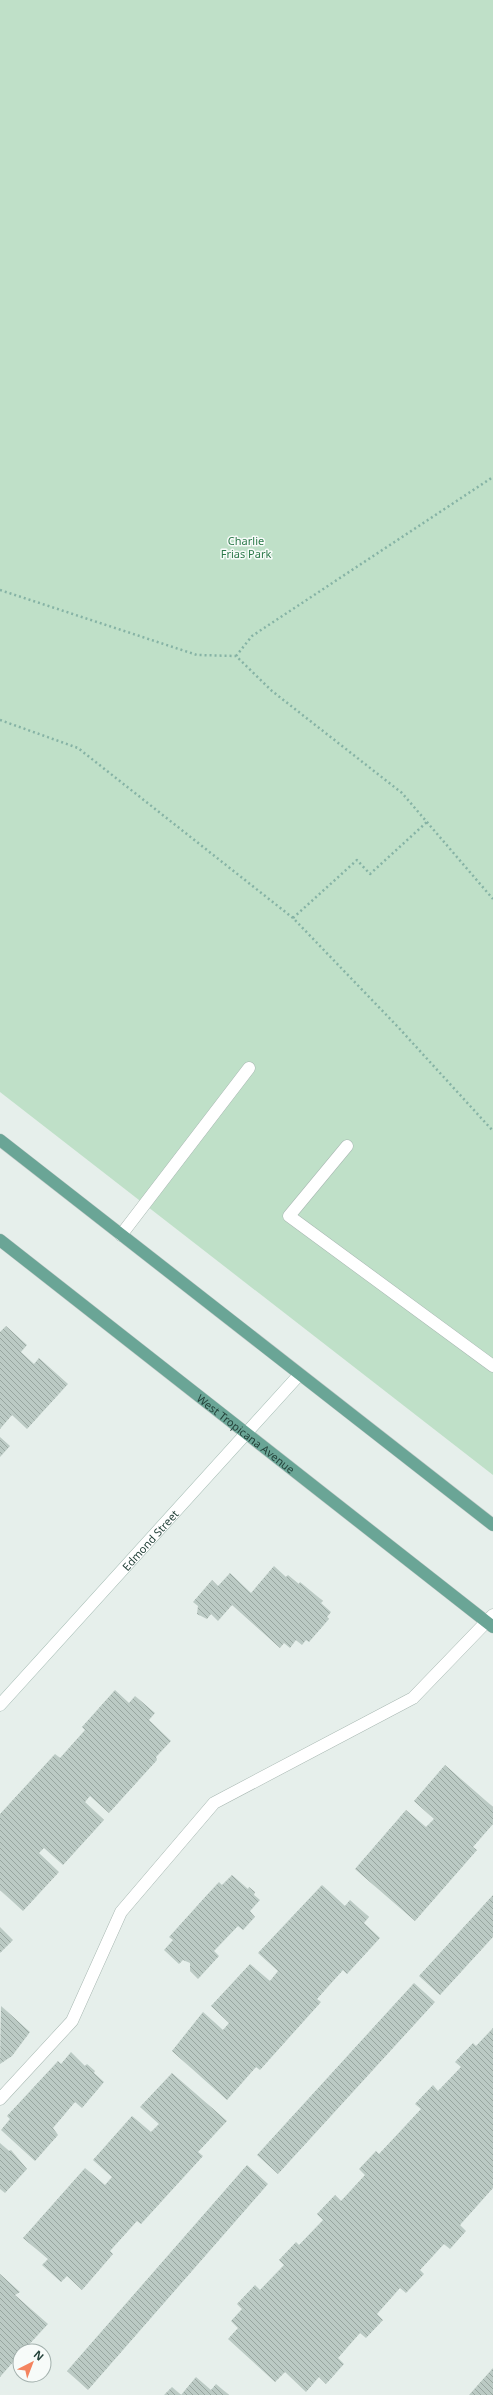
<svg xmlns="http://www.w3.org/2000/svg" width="493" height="2395" font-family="'Noto Sans',sans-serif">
<defs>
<pattern id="building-back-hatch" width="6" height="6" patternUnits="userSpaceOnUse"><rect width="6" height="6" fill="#bbcac4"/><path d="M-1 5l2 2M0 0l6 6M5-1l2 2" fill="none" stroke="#98a6a0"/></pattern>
</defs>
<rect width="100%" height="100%" fill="#e6efeb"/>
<path fill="#bfe0c8" d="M0 0H493V1475L0 1092Z"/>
<path fill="url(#building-back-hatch)" d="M6 1326 27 1345 21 1352 34 1364 39 1358 68 1384 27 1429 12 1415 0 1429V1332Z
M0 1437 10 1446 0 1457Z
M274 1566 286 1577 288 1575 299 1584 300 1582 323 1601 321 1603 331 1612 327 1617 329 1619 309 1642 306 1640 302 1645 296 1640 290 1648 284 1643 280 1648 232 1605 218 1621 211 1614 207 1619 197 1614 198 1606 193 1602 212 1580 218 1586 230 1573 251 1593Z
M115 1690 129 1703 135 1696 155 1713 149 1720 171 1741 156 1757 157 1760 109 1813 90 1796 85 1802 104 1820 63 1865 44 1848 39 1853 59 1872 23 1911 0 1890V1814L55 1754 60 1758 85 1730 82 1727Z
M445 1765 493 1807V1824L473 1847 477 1850 415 1921 355 1869 406 1810 426 1827 434 1819 414 1801Z
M232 1875 248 1889 249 1887 255 1892 254 1895 260 1900 250 1911 255 1917 243 1930 238 1926 214 1951 219 1956 198 1979 190 1971V1963L183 1960 179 1964 164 1950 173 1940 169 1937 206 1896 219 1882 222 1885Z
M322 1885 345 1906 350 1900 369 1917 364 1923 380 1938 347 1974 343 1970 317 1999 321 2002 260 2070 256 2067 227 2100 172 2051 203 2012 223 2030 229 2023 211 2006 250 1964 270 1981 278 1971 258 1953Z
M493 1895V1937L440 1995 419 1976Z
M0 1927 13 1940 0 1953Z
M414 1983 435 2002 278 2174 257 2155Z
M1 2006 30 2032 12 2056 0 2064Z
M493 2028V2188L460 2225 466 2231 450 2249 444 2244 420 2270 424 2274 406 2293 400 2288 377 2314 383 2320 366 2338 360 2333 338 2358 344 2364 326 2384 319 2377 306 2392 285 2372 275 2382 228 2339 238 2328 231 2321 242 2309 237 2304 255 2285 260 2290 284 2265 279 2260 296 2242 299 2245 323 2220 317 2214 335 2195 341 2201 365 2175 359 2169 376 2151 379 2154 421 2109 415 2104 433 2085 438 2091 461 2067 455 2062 473 2043 476 2046Z
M71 2052 85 2066 87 2064 95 2071 94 2073 104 2082 82 2108 75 2102 53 2128 58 2135 35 2161 1 2130 10 2119 7 2116 58 2061 61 2064Z
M172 2073 227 2121 198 2152 203 2156 141 2224 137 2221 110 2251 113 2254 82 2290 67 2276 61 2282 42 2265 48 2259 23 2238 85 2168 105 2185 112 2177 93 2160 132 2116 151 2132 159 2124 140 2107Z
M0 2143 9 2151 11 2150 27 2169 5 2193 0 2189Z
M247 2165 268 2184 88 2390 67 2371Z
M0 2274 20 2292 15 2295 48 2324 23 2351H20V2354L0 2377Z
M493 2368V2395H469Z
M196 2377 211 2390 216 2384 229 2395H164L172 2387 181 2395Z"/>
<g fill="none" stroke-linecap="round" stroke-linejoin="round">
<defs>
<path id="lane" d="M347 1146 289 1216 493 1366
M121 1235 249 1068"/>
<path id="street" d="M0 2099 72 2021 121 1912 214 1803 413 1698 493 1615"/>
<g id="secondary">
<path id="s1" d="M0 1705 299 1375"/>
</g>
<g id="primary">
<path d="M0 1140 493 1525"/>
<path id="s2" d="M0 1240 493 1627"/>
</g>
</defs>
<use href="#lane" stroke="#a8b8b2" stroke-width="13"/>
<use href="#street" stroke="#a8b8b2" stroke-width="13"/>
<use href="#secondary" stroke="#a4bbb3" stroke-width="13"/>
<use href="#primary" stroke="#c2cac8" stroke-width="13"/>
<path stroke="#86b3a5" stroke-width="2.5" stroke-dasharray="2 3" stroke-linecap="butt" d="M0 590 197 655 236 656 272 691 402 793 493 899
M236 656 252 636 493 477
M0 720 78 748 293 918 398 1027 493 1131
M293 918 357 860 370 874 428 821"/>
<use href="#lane" stroke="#fff" stroke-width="12"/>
<use href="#street" stroke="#fff" stroke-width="12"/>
<use href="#secondary" stroke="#fff" stroke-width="12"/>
<use href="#primary" stroke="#6aa596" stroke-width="12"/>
</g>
<g text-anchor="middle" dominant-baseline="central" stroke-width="3" stroke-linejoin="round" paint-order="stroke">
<g font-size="11" fill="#2d7a4b" stroke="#f7fbf9">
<text x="246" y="540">Charlie<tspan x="246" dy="13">Frias Park</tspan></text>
</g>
<g font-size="11" fill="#24423a" stroke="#f7fbf9">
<text stroke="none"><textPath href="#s2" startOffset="313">West Tropicana Avenue</textPath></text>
<text stroke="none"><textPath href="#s1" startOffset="223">Edmond Street</textPath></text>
</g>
</g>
<g transform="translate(32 2363) rotate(42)"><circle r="19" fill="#f7fbf9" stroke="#a3b1ad"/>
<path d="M0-3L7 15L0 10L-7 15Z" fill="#f4845f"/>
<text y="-6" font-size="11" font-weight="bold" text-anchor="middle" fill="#24423a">N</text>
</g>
</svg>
